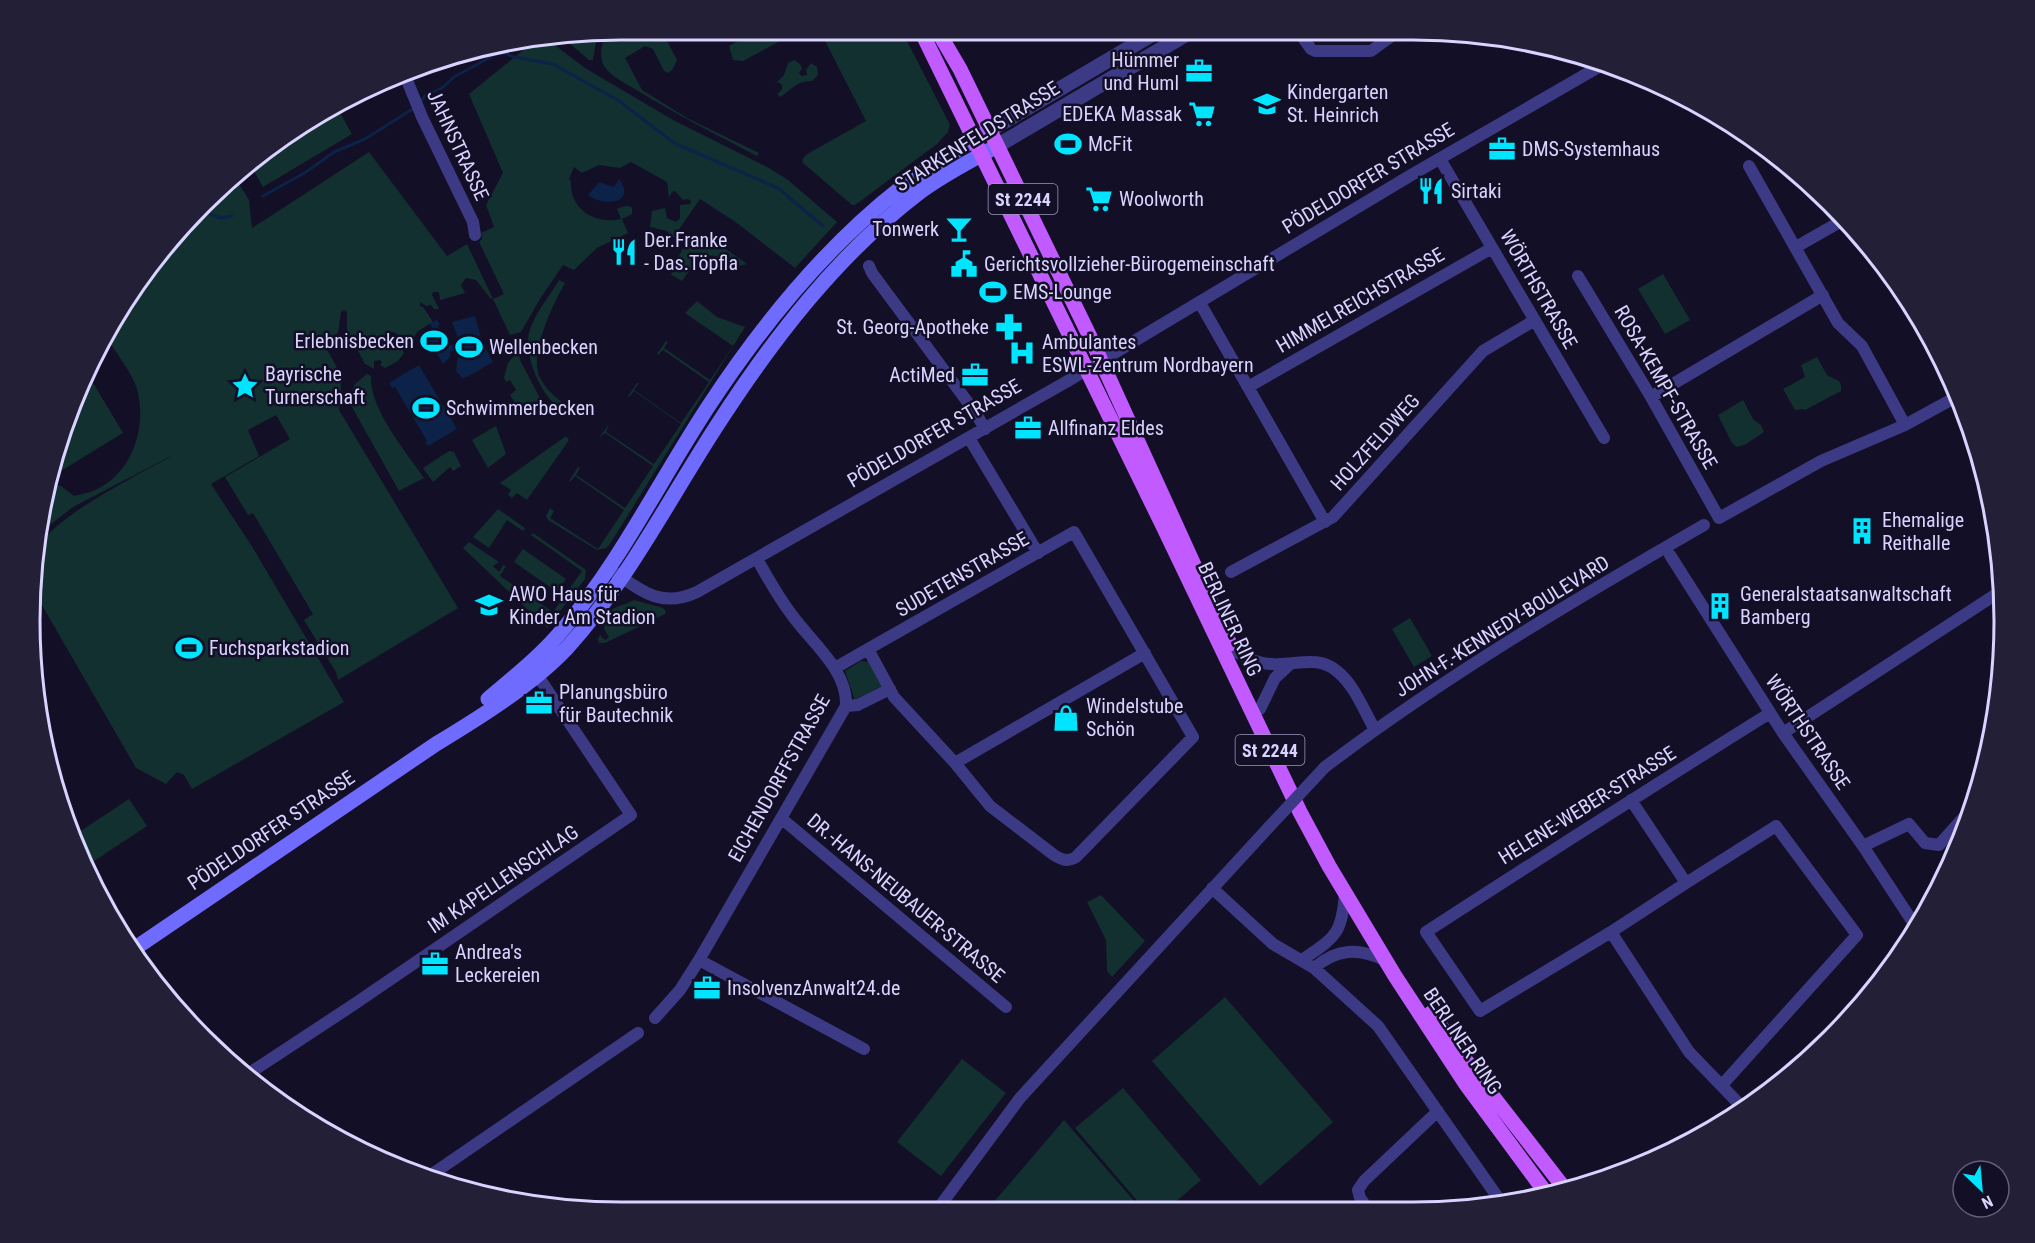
<svg xmlns="http://www.w3.org/2000/svg" width="2035" height="1243" font-family="'Roboto Condensed',sans-serif">
<rect width="100%" height="100%" fill="#130f26"/>
<path fill="#12302f" d="M568 35H599L596 42 593 60H589L568 42Z
M606 35H664L677 60 672 70 668 73 664 71 653 49 645 46 625 58 642 90 687 118 759 153 757 156C717 135 677 115 638 91 627 84 611 77 604 66 599 56 601 44 606 35Z
M749 35H791L743 61 733 60 729 46Z
M822 35H904L950 125 948 132 937 144 855 205H852L802 162 804 157 809 153 866 121Z
M539 40 552 43 585 68 673 120 769 168 788 180 837 222 795 268 737 223 700 199 673 238 667 231 650 227 652 211 665 208 667 218 676 222 680 218V205L690 204 691 201 688 199 683 200 675 191 672 192 669 198 667 182 631 162 620 168 599 165 582 173 574 167 569 179 571 181C569 209 595 225 621 219L617 209C623 207 627 204 632 208V214L622 219 628 233 597 248 574 270 563 265 540 299 521 332 510 335 493 299 490 298 476 280 466 278 461 285 465 293 440 300 439 292H433L432 295 439 309H434L431 305 426 306 420 302V306L423 307 433 322 418 331 411 341 393 332 390 333 388 344 402 349 404 353 398 361 385 368 380 365 382 362 380 360 374 361V369L365 364 347 330V312L344 310 341 312 338 333 322 342C340 371 344 375 339 410L458 608 338 680 336 672 304 620 313 614 253 513 248 515 225 477 290 439 276 415 248 430 259 456 211 484 253 548 344 702 192 789 184 775 177 772 166 784 136 768 32 588C33 572 34 558 42 543 58 514 144 472 175 454L73 507 46 528 36 540 49 484 61 486 74 496C82 494 90 493 97 489 134 471 148 424 136 386 130 370 116 353 107 338L130 293 203 203 234 176 249 200 252 228 369 152 447 256 467 244 493 299 504 294 479 242 482 239 481 233 494 227 486 205 503 173 469 94 532 43Z
M794 60 801 65 802 69 799 72 801 76 807 75 806 70 811 63 817 67 818 75 812 81C798 80 791 90 780 97L777 94 782 90V85L778 82 774 85 784 75 788 63Z
M336 106 352 134 263 187 249 163 262 152Z
M707 236 747 264 735 267C707 245 699 257 682 281L671 275C679 257 683 235 707 236Z
M1663 274 1690 320 1665 334 1638 289Z
M559 280 565 283C553 304 532 348 538 373 541 382 550 393 558 399 566 406 574 408 584 403L579 409 573 412C545 412 523 356 529 333 534 314 549 297 559 280Z
M697 301 717 317 745 327 610 544 606 548 597 550 548 520 546 516 550 508 554 511 550 518 598 549 624 510 575 476 570 482 569 481 578 467 580 468 576 475 625 508 653 466 605 433 599 438 609 424 606 432 654 464 681 424 634 391 629 397 628 396 637 383H639L634 390 681 423 709 382 663 350 658 355 657 354 666 341 668 342 664 348 710 380 733 346 685 313Z
M516 342 520 360 543 404 524 417 510 395 516 390 510 380 506 382 504 378 508 363 514 356 511 347 507 348 506 346Z
M1817 357 1827 375 1839 381 1841 385V391L1805 410 1802 409 1795 410 1783 389 1805 377 1801 365Z
M367 374 371 376C369 408 406 452 424 478L399 491 348 400 355 384Z
M89 376 123 433 51 477 61 432Z
M1743 400 1753 419 1761 425 1764 432 1746 444 1737 447 1732 443 1718 415Z
M496 426 506 454 488 468 472 440Z
M566 436 569 440 527 500 517 493 512 498 508 495 511 490 500 483Z
M449 451 454 452 461 466 453 471 450 467 433 482 423 468Z
M498 509 525 528 523 531 507 520 489 548 473 537Z
M533 533 586 570 585 579 547 628 463 548 469 542 499 562 493 566 498 571H500L503 565 506 566 500 576 553 612 582 571 531 535Z
M523 549 566 579 557 592 514 562Z
M634 600 663 608 666 611 665 614 605 643H599L598 639 600 635 605 640 609 637 604 629C610 603 614 610 634 600Z
M1410 618 1432 656 1414 667 1392 629Z
M861 661 869 662 883 686 855 700 845 671Z
M129 799 147 826 88 865 73 836Z
M1101 895 1145 941 1112 977 1107 971 1106 940 1087 902Z
M1225 997 1333 1122 1260 1186 1152 1061Z
M962 1059 1006 1093 941 1176 897 1142Z
M1123 1088 1201 1180 1165 1211 1145 1210 1075 1128Z
M1064 1120 1142 1210H987Z"/>
<path fill="#0c2248" d="M619 179C637 203 605 208 588 195L599 182 614 187Z
M475 316 482 341 493 362C485 366 470 377 462 378L456 371 458 355 456 351H450V357L443 364C437 354 433 344 422 343L426 337 423 333 427 330 431 336H434L435 333 430 324 437 319 440 325 438 326 449 345 455 346 459 341 452 322Z
M419 365 457 429 428 446 425 442 427 441 395 387 392 388 389 383Z"/>
<g fill="none" stroke-linecap="round" stroke-linejoin="round">
<path stroke="#0c2248" stroke-width="3" d="M421 101 426 95 442 88 454 77 498 53H505L514 57 553 64 619 101 674 143 778 188 823 226
M263 196 306 172 334 152 365 139 414 108
M190 219 207 213 221 218 232 216"/>
<path stroke="#3d3a85" stroke-width="12" d="M1301 35 1311 49 1315 51H1371L1393 35
M404 73 422 117 473 222 475 235
M1440 159 1604 438
M1749 166 1838 323 1862 346 1905 425
M1796 247 1845 219
M869 266 872 273 975 412 985 429
M1578 276 1651 397 1719 518 1821 461 1905 425 1958 396
M1200 303 1325 522
M1248 387 1492 248
M1651 397 1823 295
M969 438 1038 553
M1670 555 1783 733 1863 846 1916 927
M607 568C640 588 658 610 697 592L1066 382 1413 174 1602 65
M1231 572 1333 517 1483 351 1535 320
M1233 650C1245 657 1258 664 1272 664 1295 666 1318 654 1338 672 1355 686 1364 711 1375 730
M835 668 868 649 1074 532 1193 737 1076 857C1068 862 1062 860 1054 855L990 806 955 763 894 697 868 649
M846 706 858 705 890 689
M1260 709 1275 678 1289 665
M1783 733 2001 591
M955 763 1145 653
M1325 767C1445 676 1574 600 1704 525
M1631 800 1686 883 1611 932 1480 1011 1426 932C1540 858 1655 785 1770 713
M781 818 1006 1007
M1863 846 1909 824 1925 843 1939 845 1972 808
M1686 883 1776 826 1857 935 1722 1085
M1212 888 1273 944 1314 968 1378 1026 1501 1202
M1611 932 1689 1052 1744 1109
M699 960 864 1049
M1302 960C1335 937 1342 935 1345 893
M1314 968C1337 948 1358 948 1385 960
M655 1018 680 990 699 960 846 706C848 670 811 642 792 615 778 597 768 578 757 559
M245 1076 353 1005 631 815 544 685 533 670
M428 1177 638 1033
M937 1210 1020 1098 1269 827
M1369 1211 1360 1198 1358 1190 1364 1181 1438 1111"/>
<path stroke="#3d3a85" stroke-width="15" d="M990 130 1151 35
M997 146 1185 35"/>
<path stroke="#6f6bff" stroke-width="15" d="M488 699C515 676 542 655 564 628 621 561 660 480 708 407 761 326 825 247 902 187 930 166 960 148 990 130
M131 951 436 744C479 718 532 685 567 648 627 582 668 501 716 427 772 340 837 255 920 192 944 174 971 161 997 146"/>
<path stroke="#c25bff" stroke-width="15" d="M923 35 1162 524 1300 812 1329 866 1395 976 1465 1083 1546 1193
M940 35 960 69 1093 343 1230 644
M1431 1013 1481 1081 1565 1189"/>
<path stroke="#3d3a85" stroke-width="12" d="M1269 827 1325 767"/>
</g>
<defs>
<symbol id="office-bare" viewBox="-9 -9 18 18"><path d="M-6-3h4V-5.5h4V-3h4V5H-6ZM-1-4.5V-3h2v-1.5ZM-6 0V1H6V0Z" fill="#00e5ff" stroke="#130f26" stroke-width="2.5" paint-order="stroke"/></symbol>
<symbol id="school-bare" viewBox="-9 -9 18 18"><path d="M0-5L7-2L0 1L-7-2ZM-4 1L0 2.5L4 1V4Q0 6-4 4Z" fill="#00e5ff" stroke="#130f26" stroke-width="2.5" paint-order="stroke"/></symbol>
<symbol id="supermarket-bare" viewBox="-9 -9 18 18"><path d="M-6-5.5h2.5l.6 2H6L4.5 2H-2.5L-4.4-4H-6ZM-1.5 3.2a1.3 1.3 0 1 0 .1 0ZM3 3.2a1.3 1.3 0 1 0 .1 0Z" fill="#00e5ff" stroke="#130f26" stroke-width="2.5" paint-order="stroke"/></symbol>
<symbol id="stadium-bare" viewBox="-9 -9 18 18"><path d="M0-5a6.5 5 0 1 0 0 10a6.5 5 0 1 0 0-10ZM-3.5-1.8h7v3.6h-7Z" fill="#00e5ff" stroke="#130f26" stroke-width="2.5" paint-order="stroke"/></symbol>
<symbol id="restaurant-bare" viewBox="-9 -9 18 18"><path d="M-5-6h1v4h1v-4h1v4h1v-4h1v5L-1.5 .5V6h-2V.5L-5-1ZM5-6V6H3V1.5H1.5Q1.5-4 5-6Z" fill="#00e5ff" stroke="#130f26" stroke-width="2.5" paint-order="stroke"/></symbol>
<symbol id="bar-bare" viewBox="-9 -9 18 18"><path d="M-6-5H6L.8 .8V4.5H3.5V6h-7V4.5H-.8V.8Z" fill="#00e5ff" stroke="#130f26" stroke-width="2.5" paint-order="stroke"/></symbol>
<symbol id="civic-bare" viewBox="-9 -9 18 18"><path d="M-.6-6.5H3V-4.5H.6V-3L4-1V1h2V6H-6V1h2V-1L-.6-3ZM-1.2 2.5V6h2.4V2.5Z" fill="#00e5ff" stroke="#130f26" stroke-width="2.5" paint-order="stroke"/></symbol>
<symbol id="pharmacy-bare" viewBox="-9 -9 18 18"><path d="M-2-6h4v4h4v4h-4v4h-4v-4h-4v-4h4Z" fill="#00e5ff" stroke="#130f26" stroke-width="2.5" paint-order="stroke"/></symbol>
<symbol id="hospital-bare" viewBox="-9 -9 18 18"><path d="M-5-5h3v3.5h4V-5h3V5h-3V1.5h-4V5h-3Z" fill="#00e5ff" stroke="#130f26" stroke-width="2.5" paint-order="stroke"/></symbol>
<symbol id="sight-bare" viewBox="-9 -9 18 18"><path d="M0-6L1.8-2.2L6-1.7L2.9 1.2L3.7 5.4L0 3.3L-3.7 5.4L-2.9 1.2L-6-1.7L-1.8-2.2Z" fill="#00e5ff" stroke="#130f26" stroke-width="2.5" paint-order="stroke"/></symbol>
<symbol id="building-bare" viewBox="-9 -9 18 18"><path d="M-4-6H4V6H1V3H-1V6H-4ZM-2.5-4.3h1.7v1.8h-1.7ZM.8-4.3h1.7v1.8H.8ZM-2.5-1h1.7V.8h-1.7ZM.8-1h1.7V.8H.8Z" fill="#00e5ff" stroke="#130f26" stroke-width="2.5" paint-order="stroke"/></symbol>
<symbol id="shop-bare" viewBox="-9 -9 18 18"><path d="M-5-2.5h2.3a2.7 3.5 0 0 1 5.4 0H5L5.5 6h-11ZM-1.5-2.5h3a1.5 2.3 0 0 0-3 0Z" fill="#00e5ff" stroke="#130f26" stroke-width="2.5" paint-order="stroke"/></symbol>
</defs>
<g fill-rule="evenodd">
<use href="#office-bare" x="1180" y="52" width="38" height="38"/>
<use href="#school-bare" x="1248" y="85" width="38" height="38"/>
<use href="#supermarket-bare" x="1183" y="95" width="38" height="38"/>
<use href="#stadium-bare" x="1049" y="125" width="38" height="38"/>
<use href="#office-bare" x="1483" y="130" width="38" height="38"/>
<use href="#restaurant-bare" x="1412" y="172" width="38" height="38"/>
<use href="#supermarket-bare" x="1080" y="180" width="38" height="38"/>
<use href="#bar-bare" x="940" y="210" width="38" height="38"/>
<use href="#restaurant-bare" x="605" y="233" width="38" height="38"/>
<use href="#civic-bare" x="945" y="245" width="38" height="38"/>
<use href="#stadium-bare" x="974" y="273" width="38" height="38"/>
<use href="#pharmacy-bare" x="990" y="308" width="38" height="38"/>
<use href="#stadium-bare" x="415" y="322" width="38" height="38"/>
<use href="#stadium-bare" x="450" y="328" width="38" height="38"/>
<use href="#hospital-bare" x="1003" y="334" width="38" height="38"/>
<use href="#office-bare" x="956" y="356" width="38" height="38"/>
<use href="#sight-bare" x="226" y="367" width="38" height="38"/>
<use href="#stadium-bare" x="407" y="389" width="38" height="38"/>
<use href="#office-bare" x="1009" y="409" width="38" height="38"/>
<use href="#building-bare" x="1843" y="512" width="38" height="38"/>
<use href="#school-bare" x="470" y="586" width="38" height="38"/>
<use href="#building-bare" x="1701" y="587" width="38" height="38"/>
<use href="#stadium-bare" x="170" y="629" width="38" height="38"/>
<use href="#office-bare" x="520" y="684" width="38" height="38"/>
<use href="#shop-bare" x="1047" y="699" width="38" height="38"/>
<use href="#office-bare" x="416" y="945" width="38" height="38"/>
<use href="#office-bare" x="688" y="969" width="38" height="38"/>
</g>
<g text-anchor="middle" dominant-baseline="central" stroke-width="5" stroke-linejoin="round" paint-order="stroke">
<g fill="#130f26" stroke="#9e99be" stroke-width="1.5">
<rect x="988.5" y="184" width="69" height="30" rx="4.5"/>
<rect x="1235.5" y="735" width="69" height="30" rx="4.5"/>
</g>
<g font-size="18" font-weight="bold" fill="#d9d4ff">
<text x="1023" y="199">St 2244</text>
<text x="1270" y="750">St 2244</text>
</g>
<g font-size="20" fill="#d9d4ff" stroke="#130f26" text-anchor="start">
<text x="1179" y="60" text-anchor="end">Hümmer<tspan x="1179" dy="23">und Huml</tspan></text>
<text x="1287" y="92">Kindergarten<tspan x="1287" dy="23">St. Heinrich</tspan></text>
<text x="1182" y="114" text-anchor="end">EDEKA Massak</text>
<text x="1088" y="144">McFit</text>
<text x="1522" y="149">DMS-Systemhaus</text>
<text x="1451" y="191">Sirtaki</text>
<text x="1119" y="199">Woolworth</text>
<text x="939" y="229" text-anchor="end">Tonwerk</text>
<text x="644" y="240">Der.Franke<tspan x="644" dy="23">- Das.Töpfla</tspan></text>
<text x="984" y="264">Gerichtsvollzieher-Bürogemeinschaft</text>
<text x="1013" y="292">EMS-Lounge</text>
<text x="989" y="327" text-anchor="end">St. Georg-Apotheke</text>
<text x="414" y="341" text-anchor="end">Erlebnisbecken</text>
<text x="1042" y="342">Ambulantes<tspan x="1042" dy="23">ESWL-Zentrum Nordbayern</tspan></text>
<text x="489" y="347">Wellenbecken</text>
<text x="265" y="374">Bayrische<tspan x="265" dy="23">Turnerschaft</tspan></text>
<text x="955" y="375" text-anchor="end">ActiMed</text>
<text x="446" y="408">Schwimmerbecken</text>
<text x="1048" y="428">Allfinanz Eldes</text>
<text x="1882" y="520">Ehemalige<tspan x="1882" dy="23">Reithalle</tspan></text>
<text x="509" y="594">AWO Haus für<tspan x="509" dy="23">Kinder Am Stadion</tspan></text>
<text x="1740" y="594">Generalstaatsanwaltschaft<tspan x="1740" dy="23">Bamberg</tspan></text>
<text x="209" y="648">Fuchsparkstadion</text>
<text x="559" y="692">Planungsbüro<tspan x="559" dy="23">für Bautechnik</tspan></text>
<text x="1086" y="706">Windelstube<tspan x="1086" dy="23">Schön</tspan></text>
<text x="455" y="952">Andrea's<tspan x="455" dy="23">Leckereien</tspan></text>
<text x="727" y="988">InsolvenzAnwalt24.de</text>
</g>
<g font-size="20" fill="#d9d4ff" stroke="#130f26">
<text transform="translate(977 136) rotate(-32)">STARKENFELDSTRASSE</text>
<text transform="translate(458 145) rotate(65)">JAHNSTRASSE</text>
<text transform="translate(1368 178) rotate(-31)">PÖDELDORFER STRASSE</text>
<text transform="translate(1539 289) rotate(60)">WÖRTHSTRASSE</text>
<text transform="translate(1360 300) rotate(-30)">HIMMELREICHSTRASSE</text>
<text transform="translate(1666 387) rotate(60)">ROSA-KEMPF-STRASSE</text>
<text transform="translate(934 433) rotate(-30)">PÖDELDORFER STRASSE</text>
<text transform="translate(1375 442) rotate(-48)">HOLZFELDWEG</text>
<text transform="translate(962 574) rotate(-30)">SUDETENSTRASSE</text>
<text transform="translate(1230 619) rotate(65)">BERLINER RING</text>
<text transform="translate(1502 626) rotate(-32)">JOHN-F.-KENNEDY-BOULEVARD</text>
<text transform="translate(1808 732) rotate(56)">WÖRTHSTRASSE</text>
<text transform="translate(779 778) rotate(-61)">EICHENDORFFSTRASSE</text>
<text transform="translate(1587 805) rotate(-32)">HELENE-WEBER-STRASSE</text>
<text transform="translate(271 830) rotate(-34)">PÖDELDORFER STRASSE</text>
<text transform="translate(503 879) rotate(-34)">IM KAPELLENSCHLAG</text>
<text transform="translate(906 898) rotate(40)">DR.-HANS-NEUBAUER-STRASSE</text>
<text transform="translate(1463 1041) rotate(56)">BERLINER RING</text>
</g>
</g>
<path d="M0 0H2035V1243H0ZM621 40H1413A581 581 0 0 1 1994 621V621A581 581 0 0 1 1413 1202H621A581 581 0 0 1 40 621V621A581 581 0 0 1 621 40Z" fill="#231f37" fill-rule="evenodd"/>
<path fill="none" stroke="#d9d4ff" stroke-width="3" d="M621 40H1413A581 581 0 0 1 1994 621V621A581 581 0 0 1 1413 1202H621A581 581 0 0 1 40 621V621A581 581 0 0 1 621 40Z"/>
<g transform="translate(1981 1189) rotate(154)"><circle r="28" fill="#130f26" stroke="#625e7d" stroke-width="1.5"/>
<path d="M0-4.5L10 22L0 15L-10 22Z" fill="#00e5ff"/>
<text y="-9" font-size="16" font-weight="bold" text-anchor="middle" fill="#d9d4ff">N</text>
</g>
</svg>
